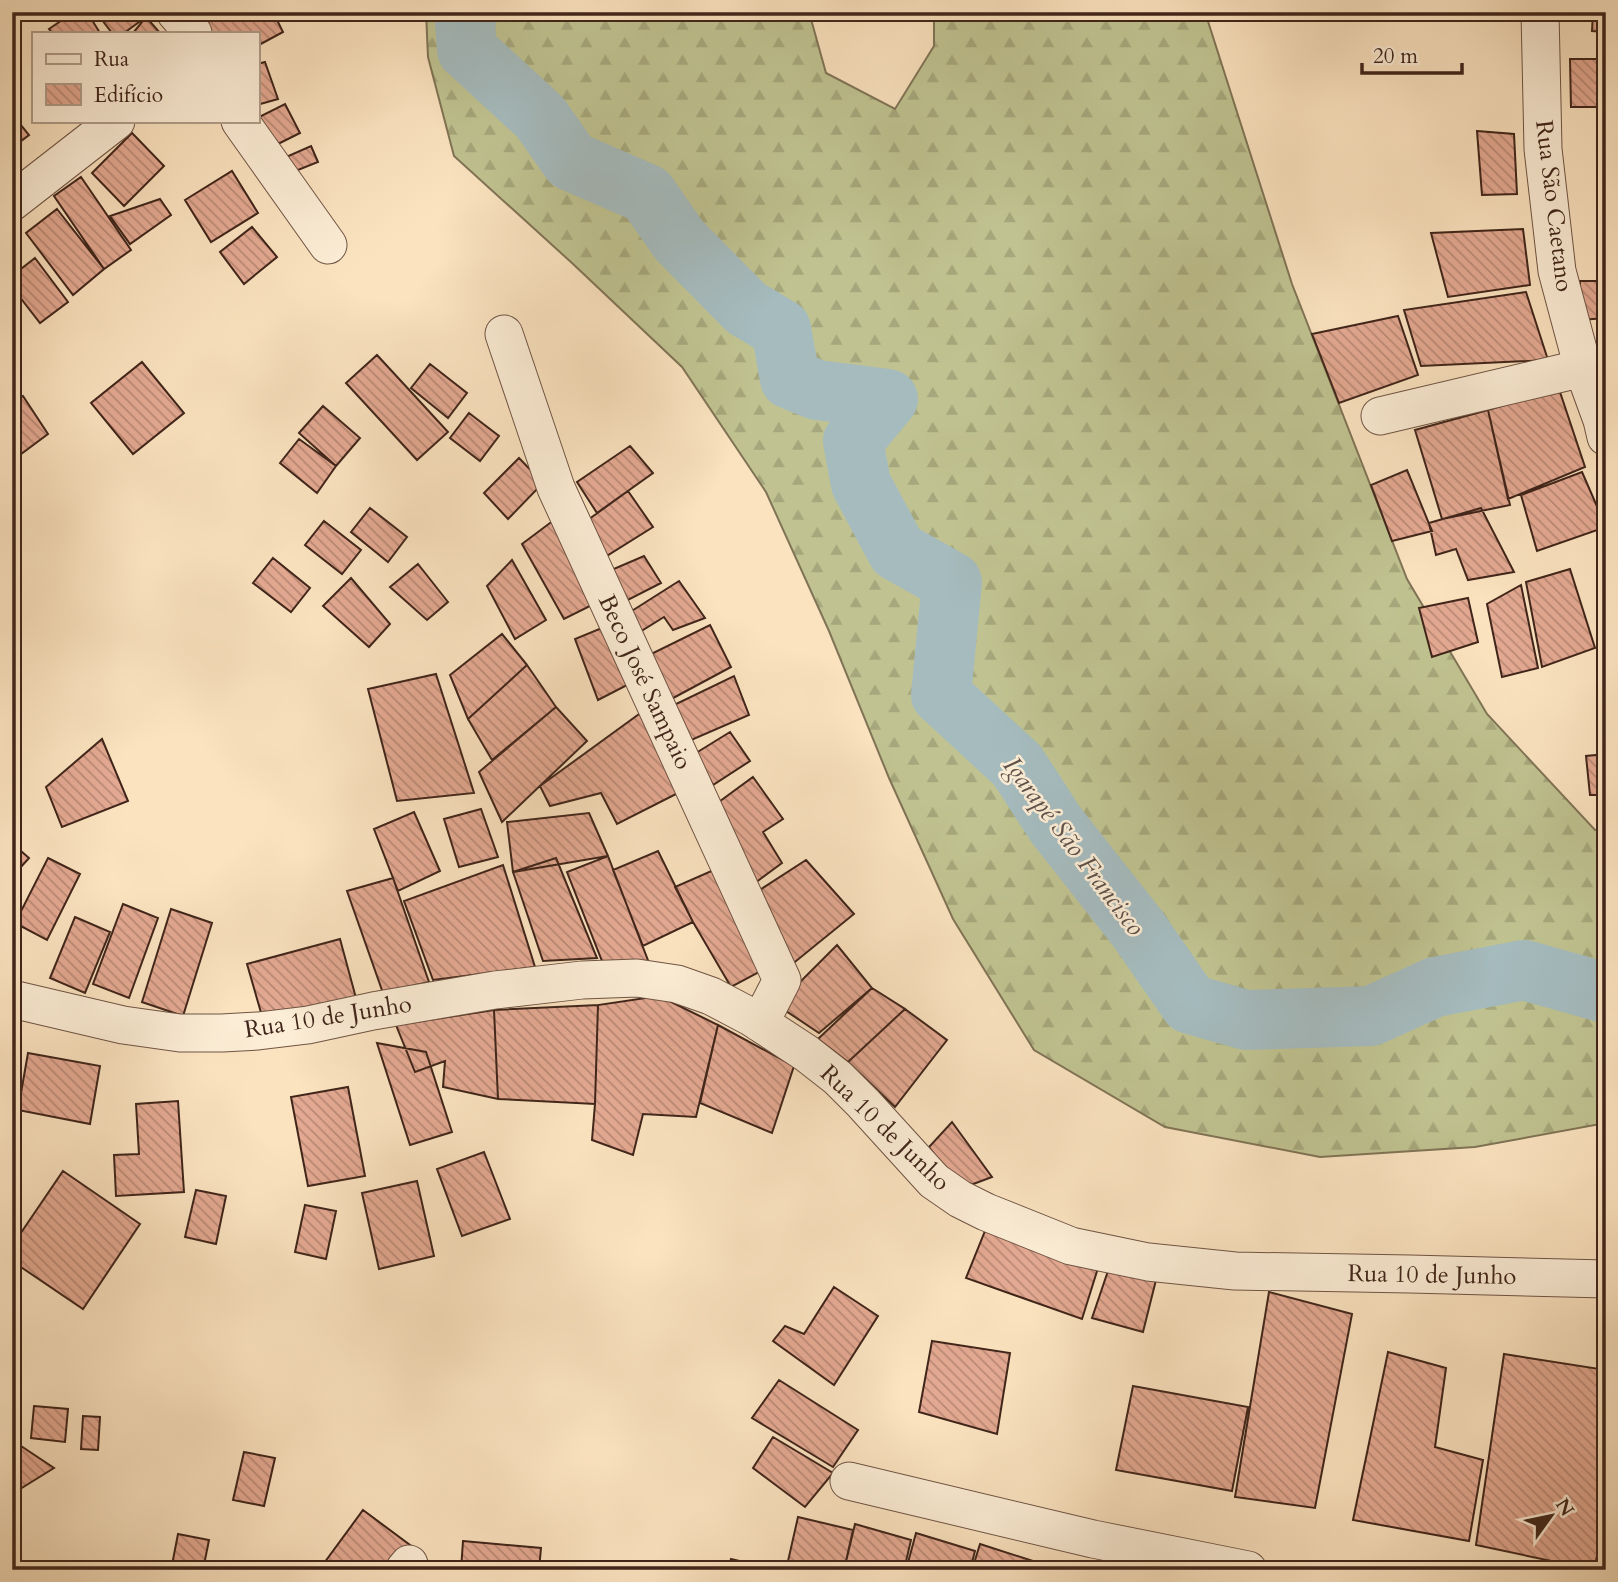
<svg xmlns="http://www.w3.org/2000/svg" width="1618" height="1582" font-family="Cardo,serif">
<defs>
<pattern id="forest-firs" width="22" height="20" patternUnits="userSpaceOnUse" patternTransform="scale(1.75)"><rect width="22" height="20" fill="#c0c391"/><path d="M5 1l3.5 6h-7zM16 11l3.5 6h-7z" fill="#a6a77c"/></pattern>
<pattern id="building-back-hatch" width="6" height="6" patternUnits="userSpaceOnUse" patternTransform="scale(1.75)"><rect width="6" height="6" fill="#e4a992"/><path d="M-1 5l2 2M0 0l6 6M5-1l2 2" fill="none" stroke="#ba8976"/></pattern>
</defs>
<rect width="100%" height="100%" fill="#fbe3c0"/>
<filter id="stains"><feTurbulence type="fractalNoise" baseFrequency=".00286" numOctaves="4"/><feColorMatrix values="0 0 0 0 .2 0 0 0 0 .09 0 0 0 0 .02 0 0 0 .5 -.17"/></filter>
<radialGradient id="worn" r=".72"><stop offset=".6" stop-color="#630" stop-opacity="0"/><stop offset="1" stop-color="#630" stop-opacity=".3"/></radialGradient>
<path fill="url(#forest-firs)" stroke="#807456" stroke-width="2" d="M426 12H809L826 73 895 109 934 46V12H1205L1292 284 1407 579 1487 714 1595 830 1606 829V1123L1475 1147 1320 1157 1165 1127 1034 1050 953 919 889 778 829 631 766 492 682 367 572 263 454 156 428 57Z"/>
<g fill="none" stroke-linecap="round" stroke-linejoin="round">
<path stroke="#a5bbbe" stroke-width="60" d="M468 12 465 23 467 50 540 117 571 161 647 194 679 240 746 308 781 329 790 379 817 390 888 399 853 441 861 484 897 551 952 582 941 695 1017 765 1056 825 1138 929 1190 1004 1246 1020 1371 1016 1435 987 1524 970 1606 993"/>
</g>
<path fill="url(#building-back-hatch)" stroke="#40251a" stroke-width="2" d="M74 12H87L100 33H52L49 29Z
M96 12H143L146 17 124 33H112Z
M222 12H273L283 32 257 46V33H195L190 30Z
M1593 12H1606V32L1592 31Z
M146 17 160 33H133Z
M1570 59H1606V107H1571Z
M265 62 278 99 257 105V64Z
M285 104 300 133 264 151 257 118Z
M12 114 29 135 12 148Z
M1477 131 1514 134 1517 194 1482 195Z
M132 133 164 166 124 206 92 173Z
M311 146 318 162 283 176 277 161Z
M232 171 258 213 211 242 185 200Z
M81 177 131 250 104 269 54 196Z
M160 199 171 215 130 244 110 216Z
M57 209 104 269 73 295 26 233Z
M252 227 277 257 244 284 220 252Z
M1523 229 1530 285 1448 297 1431 233Z
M35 258 68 302 40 323 12 287V276Z
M1580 281H1606V318L1580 320Z
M1526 292 1548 360 1421 366 1404 310Z
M1398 316 1418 375 1339 403 1312 334Z
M377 355 448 432 417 460 346 383Z
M142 362 184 413 133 454 91 403Z
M430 364 467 393 448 418 411 388Z
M1559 389 1585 467 1508 499 1488 410Z
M23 396 48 434 13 460 12 402Z
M323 406 360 438 336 466 299 433Z
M1488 410 1510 505 1442 519 1415 430Z
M469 413 499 436 480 461 450 438Z
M299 439 336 466 317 493 280 463Z
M630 446 653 473 597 513 577 482Z
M519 458 543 483 508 519 484 493Z
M1407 470 1432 531 1392 541 1371 485Z
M1582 472 1606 527 1537 551 1521 495Z
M628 491 653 527 605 557 585 522Z
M370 508 407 537 388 562 351 532Z
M1481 508 1514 572 1468 580 1456 549 1436 555 1429 523Z
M562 514 602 600 564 619 522 544Z
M324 521 361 550 342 574 305 545Z
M644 556 661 583 624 602 609 571Z
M273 558 310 588 291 612 253 583Z
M512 560 546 620 515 639 487 586Z
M418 564 448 602 427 620 390 587Z
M1570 569 1595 648 1542 667 1526 582Z
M351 578 390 624 369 647 323 606Z
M679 581 705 618 673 630 664 617 638 633 627 614Z
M1521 585 1538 668 1502 677 1487 604Z
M1468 598 1478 642 1432 657 1419 608Z
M609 625 631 683 598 700 575 639Z
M710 625 731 667 662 704 641 659Z
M502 634 527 665 468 719 450 675Z
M527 665 556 707 492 760 468 719Z
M436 674 474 793 397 801 368 689Z
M734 676 749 715 689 741 674 705Z
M556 707 587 741 502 822 479 772Z
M646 709 684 790 617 824 601 793 550 806 540 786Z
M730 732 750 761 713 785 696 753Z
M102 739 128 801 62 827 46 787Z
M1606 754V795H1590L1586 756Z
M753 777 783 819 763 832 782 863 751 886 712 807Z
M481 809 498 857 459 867 444 819Z
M414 812 440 871 398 891 374 829Z
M589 813 608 856 513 872 507 822Z
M12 843 29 858 12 877Z
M658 851 693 922 643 946 613 870Z
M608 856 649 963 602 961 567 872Z
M48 858 80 874 47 940 15 923Z
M556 858 597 958 543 961 513 872Z
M806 860 854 914 785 970 749 897Z
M503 865 535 967 433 980 404 901Z
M725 865 772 965 731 987 693 922 675 887Z
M393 878 429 982 383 993 347 891Z
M123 904 158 918 129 998 93 984Z
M171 909 212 923 183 1016 142 1002Z
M75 917 110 932 85 993 50 978Z
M340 939 356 998 264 1023 247 964Z
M837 945 872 988 819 1033 777 1005Z
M872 988 905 1009 848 1062 818 1039Z
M659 996 718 1025 696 1117 643 1114 633 1155 592 1140 595 1104 598 1005Z
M598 1005 595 1104 498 1099 494 1010Z
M905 1009 947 1040 895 1107 848 1062Z
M494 1010 498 1099 443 1087 445 1061 415 1072 396 1025Z
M718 1025 794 1066 772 1133 700 1103Z
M377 1043 426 1052 452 1132 410 1145Z
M28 1053 100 1066 90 1124 18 1110Z
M348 1087 365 1176 308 1186 291 1097Z
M178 1101 184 1192 116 1196 114 1155 139 1154 136 1104Z
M952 1122 992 1177 960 1189 929 1147Z
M484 1152 510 1219 462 1236 437 1169Z
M63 1171 140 1224 83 1309 12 1261V1246Z
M417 1181 434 1256 379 1269 362 1193Z
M196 1190 226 1196 216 1244 185 1237Z
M305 1205 336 1211 326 1259 295 1252Z
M985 1231 1098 1268 1082 1319 966 1278Z
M1109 1268 1156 1280 1143 1332 1092 1318Z
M834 1287 878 1316 834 1385 773 1341 785 1326 804 1334Z
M1269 1292 1352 1314 1315 1508 1235 1497Z
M932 1341 1010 1353 997 1434 919 1412Z
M1388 1352 1446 1368 1435 1447 1483 1460 1469 1541 1353 1520Z
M1504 1354 1606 1370V1513L1594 1570 1476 1545Z
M779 1380 858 1430 833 1467 752 1418Z
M1133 1386 1248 1407 1232 1491 1116 1470Z
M34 1406 68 1409 65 1442 31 1438Z
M83 1416 100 1417 98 1450 81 1449Z
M773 1437 833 1473 805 1507 753 1468Z
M12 1440 54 1468 12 1494Z
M244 1452 275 1458 264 1506 233 1500Z
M363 1510 410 1545 392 1570H319Z
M1606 1513V1570H1594Z
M798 1517 853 1530 844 1570H786Z
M855 1524 911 1540 904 1570H844Z
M916 1533 975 1551 970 1570H906Z
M178 1534 209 1540 203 1570H171Z
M463 1541 541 1548 539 1570H461Z
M980 1544 1036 1562 1035 1570H972Z
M731 1559 761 1566 760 1570H728Z"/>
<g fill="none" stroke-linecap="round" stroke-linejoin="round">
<defs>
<path id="minor" d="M175 12 193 33
M1540 12 1543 149 1557 271 1583 368 1602 420 1606 437
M240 121 328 245
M12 202 116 121
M504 334 556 488 782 980 760 1023
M1380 416 1583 368
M12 999 123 1025 180 1033H222L258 1031 308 1025 373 1011 495 990 582 980 637 978 677 984 711 996 751 1017 806 1053 838 1078 863 1103 934 1181 960 1199 986 1212 1071 1246 1148 1262 1235 1271 1410 1274 1606 1279
M849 1481 1093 1539 1248 1570
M404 1570 409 1564"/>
</defs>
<use href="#minor" stroke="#6f5444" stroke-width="39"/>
<use href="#minor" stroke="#fcedd6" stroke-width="37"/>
</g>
<g text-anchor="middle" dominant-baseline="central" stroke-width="5" stroke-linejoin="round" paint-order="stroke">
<g font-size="24" fill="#40251a" stroke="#fcedd6">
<text transform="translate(1554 206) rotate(83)">Rua São Caetano</text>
<text transform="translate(645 682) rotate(65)">Beco José Sampaio</text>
<text transform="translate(328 1017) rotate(-9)">Rua 10 de Junho</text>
<text transform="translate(885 1128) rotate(44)">Rua 10 de Junho</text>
<text transform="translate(1432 1275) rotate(1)">Rua 10 de Junho</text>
</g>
<g font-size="26" font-style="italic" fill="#5e524b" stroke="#fcedd6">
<text transform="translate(1074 846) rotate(53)">Igarapé São Francisco</text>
</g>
</g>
<rect width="1618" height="1582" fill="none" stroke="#fbe3c0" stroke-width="42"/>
<rect x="14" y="14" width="1590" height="1554" fill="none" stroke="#40251a" stroke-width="3.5"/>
<rect x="21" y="21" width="1576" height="1540" fill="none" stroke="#40251a" stroke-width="2"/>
<rect x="32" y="32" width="228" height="91" fill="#fcedd6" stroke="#b19d8b" stroke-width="2"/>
<rect x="46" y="54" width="35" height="10" fill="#fcedd6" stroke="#b19d8b" stroke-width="2"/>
<text x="94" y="66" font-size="21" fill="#40251a">Rua</text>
<rect x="46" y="84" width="35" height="21" fill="url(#building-back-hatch)" stroke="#b19d8b" stroke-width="2"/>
<text x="94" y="102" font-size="21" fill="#40251a">Edifício</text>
<g transform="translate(1551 1516) rotate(57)" stroke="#fcedd6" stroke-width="5" paint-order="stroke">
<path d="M0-5L12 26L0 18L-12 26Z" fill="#40251a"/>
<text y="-10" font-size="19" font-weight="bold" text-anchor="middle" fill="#40251a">N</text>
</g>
<path d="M1362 63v10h100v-10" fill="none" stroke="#40251a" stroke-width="3.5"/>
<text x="1373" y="63" font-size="21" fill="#40251a" stroke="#fcedd6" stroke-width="5" paint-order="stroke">20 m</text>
<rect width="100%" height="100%" filter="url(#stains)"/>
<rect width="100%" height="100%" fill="url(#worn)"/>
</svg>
